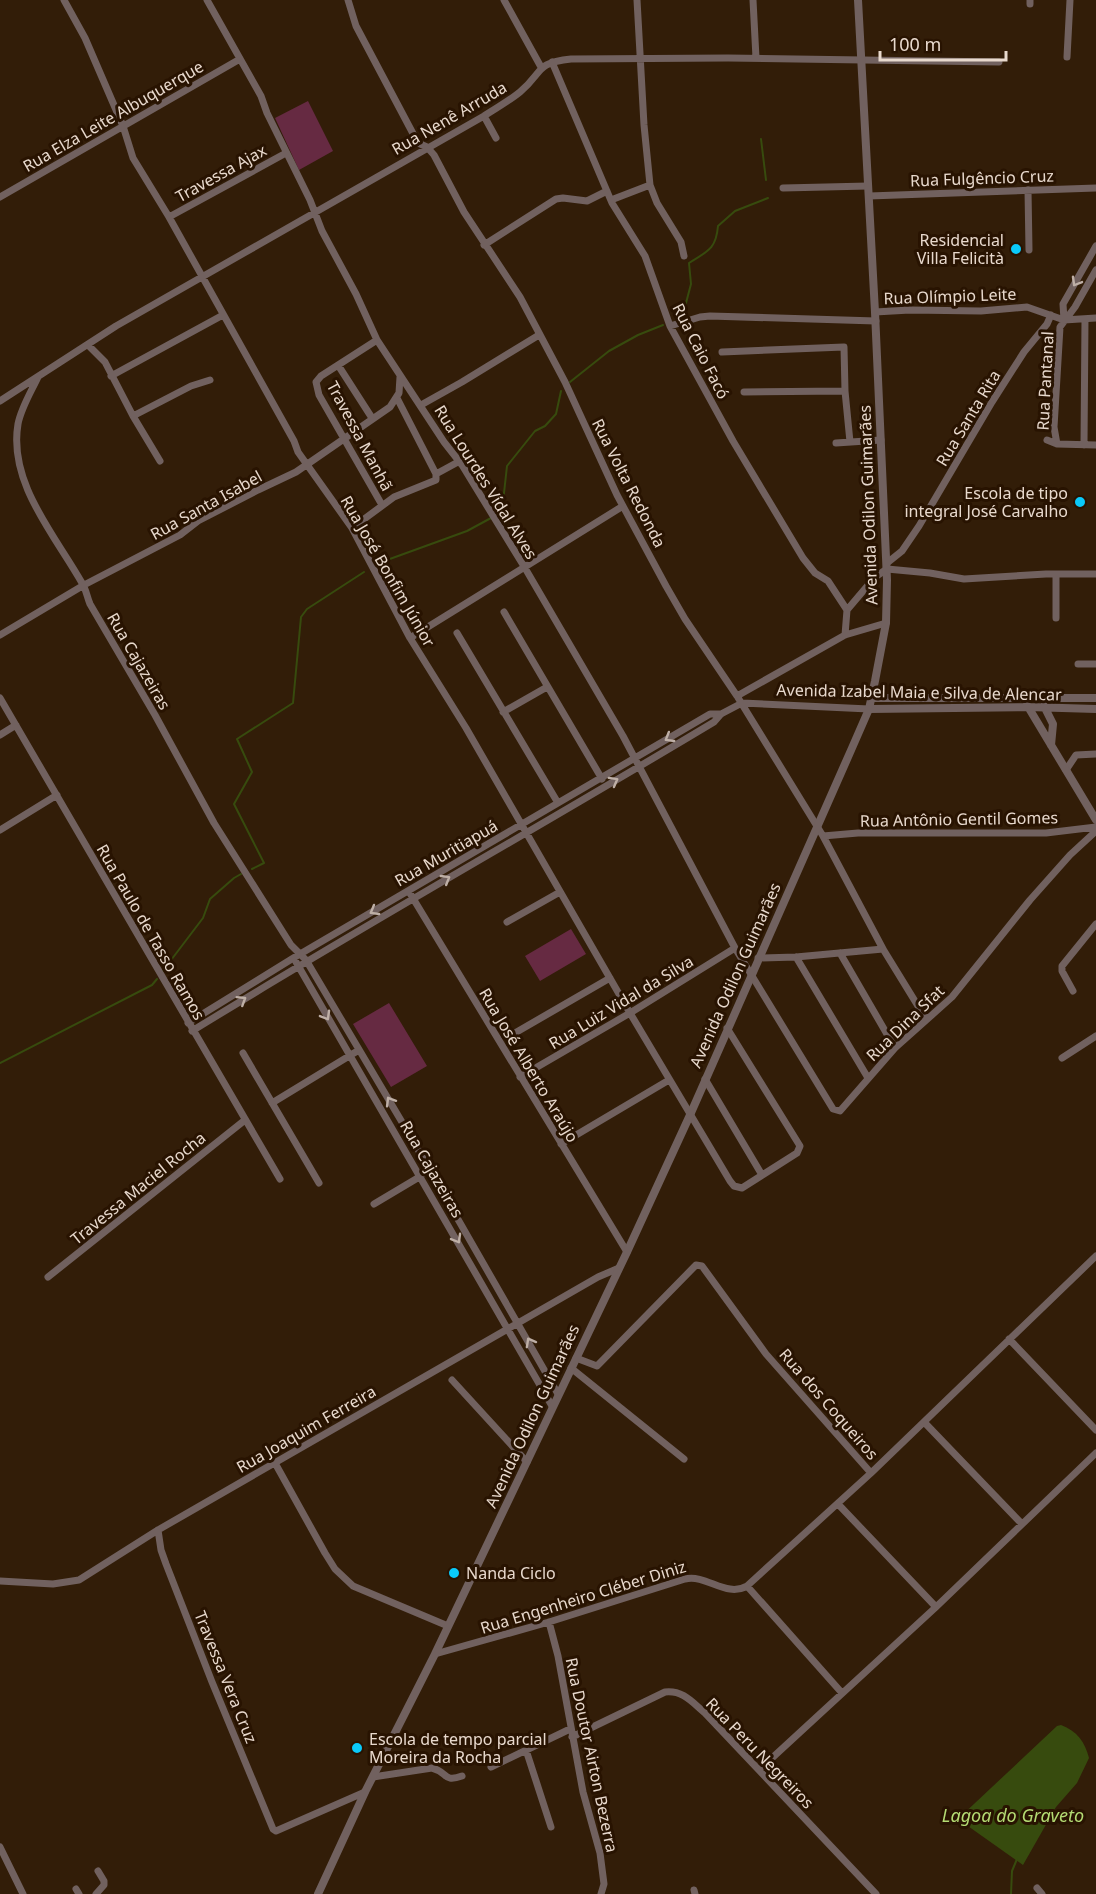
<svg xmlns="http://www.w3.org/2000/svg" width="1096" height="1894" font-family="'Noto Sans',sans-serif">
<rect width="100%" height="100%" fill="#321d08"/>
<path fill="#662a42" d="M308 101 333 151 299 170 275 118Z
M571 929 586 954 540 981 525 956Z
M389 1003 427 1066 391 1087 353 1024Z"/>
<path fill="#374b0e" d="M1061 1725C1077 1731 1085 1742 1089 1758L1077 1783 1056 1807 1023 1865 958 1819 1057 1726Z"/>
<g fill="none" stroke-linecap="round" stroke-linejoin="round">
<path stroke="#374b0e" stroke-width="2" d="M761 139 766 180
M686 318V303L691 284 689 263C708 251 716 249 718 226L735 211 768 198
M570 382 609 351 638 335 663 325
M495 515 502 511 507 466 535 431 545 426 556 414 561 391
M376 564 467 531 491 518
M252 869 264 863 234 804 252 772 237 739 293 703 301 617 307 609 364 572
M162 972 203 918 210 899 234 878 241 874
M0 1063 152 985 157 979
M1011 1894 1012 1871 1017 1859"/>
<path stroke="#71615f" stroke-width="7" d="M64 0 85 38 123 126 133 158 169 217 294 441 298 452 352 528 410 638 466 728 630 1013 730 1181 734 1186 742 1188 797 1153 800 1146 727 1028
M207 0 261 96 267 113 310 200 322 231 356 294 377 340 444 442 462 465 525 568 623 736 735 948 833 1109 840 1111 895 1048 952 997 1030 900 1070 855 1096 831
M348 0 356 26 418 143 427 147 434 155 464 212 520 297 565 382 617 495 666 586 685 619 737 696 823 836 883 949 926 1019
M504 0 541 67
M637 0 644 125 650 185 657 203 681 242 684 256
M753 0 756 58
M1030 0V4
M1067 57 1070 0
M552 62 612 203 645 256 670 326 733 441 803 558 815 573 828 581 847 610 845 635
M484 116 496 138
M783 188 868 186
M1028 190 1029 250
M869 196 1096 188
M0 197 240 59
M611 200 650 185
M169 217 286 153
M484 245 556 199 563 198 587 201 607 191
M875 312 910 310 981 311 1027 307 1064 320 1096 318
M1064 320 1063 304 1096 246
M670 326 700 317 710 316 876 321
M377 340 321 376 316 382 319 395 382 505
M88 345 105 362 133 416 160 461
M722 352 844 347 845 391 850 442
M338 365 372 418
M111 376 223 315
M38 377C31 392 21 408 18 424 8 483 55 535 82 583 86 589 87 597 90 604L155 715 214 823 291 945 306 960 412 1139 558 1394
M744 392 845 391
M397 398 436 474
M0 401 116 326 484 116C496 108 509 101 520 92 544 72 534 63 571 59L728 58 999 62
M421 405 462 382 539 335
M133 416 191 386 210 380
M1047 440 1057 444 1096 445
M836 443 881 440
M1057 444 1054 427 1060 327 1075 307 1096 270
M1084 445 1085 319
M352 528 394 497 436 480V474L458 462
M887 563 902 551 919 526 992 402 1024 352 1047 324 1051 315
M847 610 875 577 887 569 930 573 964 579 1046 574H1096
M504 612 602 779
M1056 618V575
M457 633 558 803
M0 635 84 585 180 535 198 521 258 490 296 472 390 407 399 393 400 377
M410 638 623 506
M1078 664H1096
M737 696 845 635 886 623
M0 698 280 1179
M503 712 547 687
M0 735 16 725
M1066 770 1076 755 1096 754
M0 830 57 795
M823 836 858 833H1046L1096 827
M411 895 627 1252
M507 922 560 892
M840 953 895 1048
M796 957 868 1078
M758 958 796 957 883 949
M296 962 552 1406
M1073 991 1062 971V966L1096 924
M188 1023 295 957 710 714H721
M192 1031C364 925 541 826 714 722L721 714 742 703 869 709
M508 1037 610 978
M243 1053 319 1183
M1062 1058 1096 1036
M520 1077 630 1013 735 948
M705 1079 762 1175
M272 1103 359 1050
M561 1144 669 1080
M374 1204 421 1176
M48 1277 245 1120
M1009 1339 1096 1430
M576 1358 597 1366 696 1265 702 1266 766 1354 871 1473
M571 1368 684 1459
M452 1380 527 1462
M924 1422 1022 1524
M275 1463 325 1553 335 1569 353 1586 448 1626
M838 1504 936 1607
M158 1530 161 1550 166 1564 212 1682 273 1829 276 1831 365 1792
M0 1581 53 1584 79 1580 158 1530 598 1277 619 1268
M747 1586 842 1693
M549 1622 558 1656 583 1792 600 1853 604 1884 601 1894
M435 1654 549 1622 685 1579C707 1574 726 1598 747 1586L871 1473 1096 1256
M572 1737 665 1692C683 1690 692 1702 705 1713L876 1894
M526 1750 551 1827
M491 1767 570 1729
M759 1770 936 1607 1096 1453
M373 1777 432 1768C448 1772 443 1783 462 1776
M0 1847 23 1894
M1037 1888 1042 1894
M76 1889 79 1894
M694 1890 695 1894
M96 1894 104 1885V1881L98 1871"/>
<path stroke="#71615f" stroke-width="8" d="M871 698H1096
M1027 705 1096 820
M1044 706 1053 724 1051 745
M869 709 1028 707 1096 709
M318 1894 365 1792 435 1654 627 1252 690 1115 852 748 869 709 875 681 886 623 887 580 875 312 858 0"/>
</g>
<defs><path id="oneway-chevron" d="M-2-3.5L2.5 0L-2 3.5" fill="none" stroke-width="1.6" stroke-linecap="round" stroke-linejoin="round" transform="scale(1.5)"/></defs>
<g stroke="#beafa6">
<use href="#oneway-chevron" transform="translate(1076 282) rotate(120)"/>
<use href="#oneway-chevron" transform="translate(669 738) rotate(149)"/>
<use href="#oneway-chevron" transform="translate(614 781) rotate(-29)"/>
<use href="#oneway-chevron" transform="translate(446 879) rotate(-31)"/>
<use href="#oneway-chevron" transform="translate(374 911) rotate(150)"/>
<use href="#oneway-chevron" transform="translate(242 1000) rotate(-32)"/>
<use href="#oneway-chevron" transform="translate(326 1016) rotate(60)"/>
<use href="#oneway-chevron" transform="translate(390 1101) rotate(-121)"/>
<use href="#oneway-chevron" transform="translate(457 1239) rotate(60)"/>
<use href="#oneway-chevron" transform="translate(530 1342) rotate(-119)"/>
</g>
<g fill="#0acafa" stroke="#281301" stroke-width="2">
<circle cx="1016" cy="249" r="6"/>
<circle cx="1080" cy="502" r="6"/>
<circle cx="454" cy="1573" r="6"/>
<circle cx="357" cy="1748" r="6"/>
</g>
<g text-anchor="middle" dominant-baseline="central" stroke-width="6" stroke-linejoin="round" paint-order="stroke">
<g font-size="16" fill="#e8d9cd" stroke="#281301">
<text transform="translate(113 116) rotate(-30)">Rua Elza Leite Albuquerque</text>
<text transform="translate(449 118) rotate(-30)">Rua Nenê Arruda</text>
<text transform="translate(221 173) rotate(-29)">Travessa Ajax</text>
<text transform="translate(982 178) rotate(-2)">Rua Fulgêncio Cruz</text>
<text transform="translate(950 296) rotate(-2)">Rua Olímpio Leite</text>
<text transform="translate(701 351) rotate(63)">Rua Caio Facó</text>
<text transform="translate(1045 381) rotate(-87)">Rua Pantanal</text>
<text transform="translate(968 418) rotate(-59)">Rua Santa Rita</text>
<text transform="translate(360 436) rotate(62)">Travessa Manhã</text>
<text transform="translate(486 482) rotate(58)">Rua Lourdes Vídal Alves</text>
<text transform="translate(629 483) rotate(63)">Rua Volta Redonda</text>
<text transform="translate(206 505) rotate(-29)">Rua Santa Isabel</text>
<text transform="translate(868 505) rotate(-92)">Avenida Odilon Guimarães</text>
<text transform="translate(388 571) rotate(60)">Rua José Bonfim Júnior</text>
<text transform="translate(139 661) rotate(60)">Rua Cajazeiras</text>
<text transform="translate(919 692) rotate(1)">Avenida Izabel Maia e Silva de Alencar</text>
<text transform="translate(959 819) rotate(-1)">Rua Antônio Gentil Gomes</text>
<text transform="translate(446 853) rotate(-30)">Rua Muritiapuá</text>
<text transform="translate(151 932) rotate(60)">Rua Paulo de Tasso Ramos</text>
<text transform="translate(735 975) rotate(-66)">Avenida Odilon Guimarães</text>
<text transform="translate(621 1002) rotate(-31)">Rua Luiz Vidal da Silva</text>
<text transform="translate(905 1023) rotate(-44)">Rua Dina Sfat</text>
<text transform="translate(529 1065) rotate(59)">Rua José Alberto Araújo</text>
<text transform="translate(432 1169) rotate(60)">Rua Cajazeiras</text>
<text transform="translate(138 1188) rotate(-39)">Travessa Maciel Rocha</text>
<text transform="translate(829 1404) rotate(49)">Rua dos Coqueiros</text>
<text transform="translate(532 1416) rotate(-65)">Avenida Odilon Guimarães</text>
<text transform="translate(306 1429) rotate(-30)">Rua Joaquim Ferreira</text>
<text transform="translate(583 1597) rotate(-17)">Rua Engenheiro Cléber Diniz</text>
<text transform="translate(226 1677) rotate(68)">Travessa Vera Cruz</text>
<text transform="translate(760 1753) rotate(46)">Rua Peru Negreiros</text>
<text transform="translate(592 1755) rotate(78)">Rua Doutor Airton Bezerra</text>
</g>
<g font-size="16" fill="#e8d9cd" stroke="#281301" text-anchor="end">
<text x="1004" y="240">Residencial<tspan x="1004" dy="18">Villa Felicità</tspan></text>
<text x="1068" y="493">Escola de tipo<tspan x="1068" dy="18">integral José Carvalho</tspan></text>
<text x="466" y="1573" text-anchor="start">Nanda Ciclo</text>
<text x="369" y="1739" text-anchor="start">Escola de tempo parcial<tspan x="369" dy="18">Moreira da Rocha</tspan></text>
</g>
<g font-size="18" font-style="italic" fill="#b4db73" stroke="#281301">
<text x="1013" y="1815">Lagoa do Graveto</text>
</g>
</g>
<path d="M880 51v9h126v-9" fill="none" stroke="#e8d9cd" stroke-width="3"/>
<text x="889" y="51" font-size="18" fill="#e8d9cd" stroke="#281301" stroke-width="4.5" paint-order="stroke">100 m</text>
</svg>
